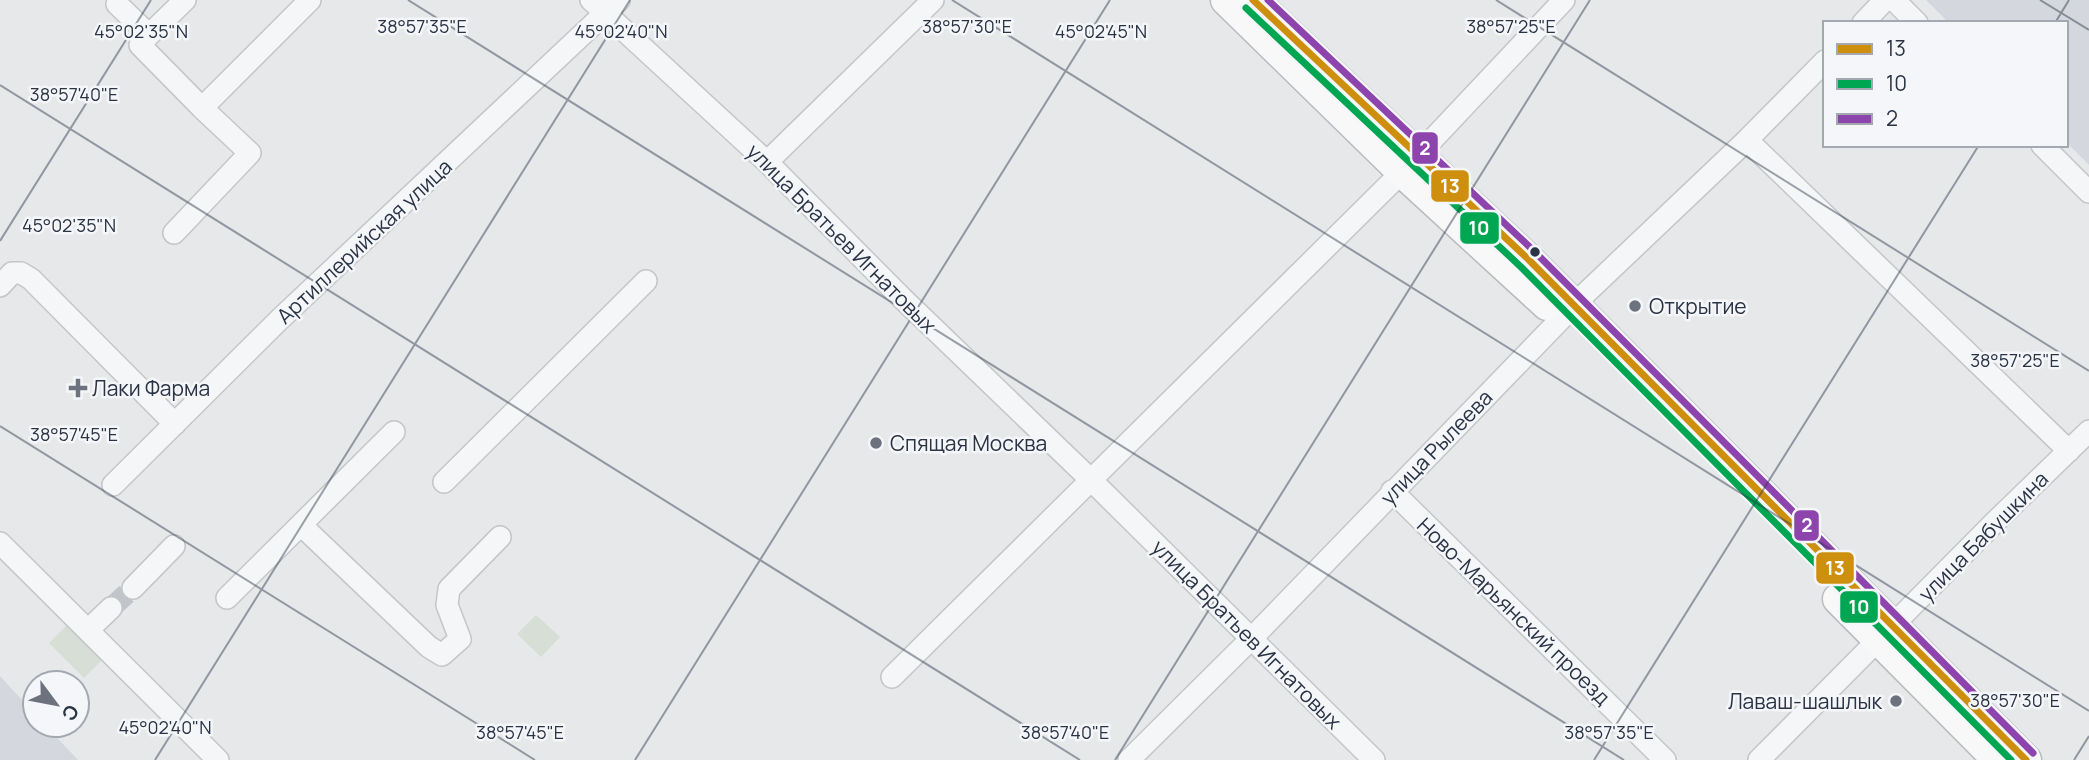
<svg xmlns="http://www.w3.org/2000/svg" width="2089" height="760" font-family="Manrope,sans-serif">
<rect width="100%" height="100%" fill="#e6e8ea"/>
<path fill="#d4d7dd" d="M1926 0H2089V165L2066 142V23H1949Z
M0 676 35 714V725H45L78 760H0Z"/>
<path fill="#d6ded6" d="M536 615 560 637 541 657 517 634Z
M68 624 104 658 84 678 49 643Z"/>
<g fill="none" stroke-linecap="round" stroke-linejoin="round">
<path stroke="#c1c4c9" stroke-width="21" stroke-dasharray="21 10" stroke-linecap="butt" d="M111 608 133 588"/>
<defs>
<path id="minor" d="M591 0 767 162 902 298 1090 479 1374 760
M1894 0 1917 23
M117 4 149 35 140 45 202 108 250 153 174 233
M1863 23 1885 0
M149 35 185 0
M202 108 310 0
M1747 140 2069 451
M2042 145 2089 192
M1418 155 1564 0
M767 162 933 0
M0 286 12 273H21L31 279 175 424
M444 482 646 281
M113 485 280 319 619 0
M1392 491 1665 760
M301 525 429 647 442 655 460 639 447 605 449 589 500 537
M0 543 218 760
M133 588 174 546
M227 598 394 432
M88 630 111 608
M892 677 1402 172
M1129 760 1252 638 1586 293 1747 140 1825 61
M1759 760 1996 521 2089 431"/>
<path id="highway" d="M1226 0 1402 172 1547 305
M1253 0 1528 259 2026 760
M1838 599 1998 760"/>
</defs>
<use href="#minor" stroke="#c4c6c8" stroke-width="24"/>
<use href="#highway" stroke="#b8bbbf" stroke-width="33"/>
<use href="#minor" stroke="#f5f6f7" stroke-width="21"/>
<use href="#highway" stroke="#f8f8f8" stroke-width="30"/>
<defs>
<path id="bus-1" d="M1253 0 1528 259 2026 760"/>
<path id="bus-2" d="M1246 8 1521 267 2011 760"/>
<path id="bus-3" d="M1268 0 1535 252 2033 753"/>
</defs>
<use href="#bus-1" stroke="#f4f6f9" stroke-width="12"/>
<use href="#bus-2" stroke="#f4f6f9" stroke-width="12"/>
<use href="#bus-3" stroke="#f4f6f9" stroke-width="12"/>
<use href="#bus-1" stroke="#ce8f0e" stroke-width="7"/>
<use href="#bus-2" stroke="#00a651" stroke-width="7"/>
<use href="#bus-3" stroke="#8e44ad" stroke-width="7"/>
</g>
<path fill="none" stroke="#2b3445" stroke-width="2" stroke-opacity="0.45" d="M408 0 1624 760M952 0 2089 711M1496 0 2089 371M2040 0 2089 30M2055 23 2069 0M0 85 1080 760M0 241 151 0M0 426 535 760M155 760 630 0M635 760 1110 0M1115 760 1590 0M1594 760 1979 145M2074 760 2089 736"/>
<circle fill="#2b3445" stroke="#f4f6f9" stroke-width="2.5" cx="1535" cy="252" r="6"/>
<g fill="#6c737f" stroke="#f4f6f9" stroke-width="2.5">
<circle cx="1635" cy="306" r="7"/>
<path d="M74.5 377.5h7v7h7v7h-7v7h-7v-7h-7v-7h7z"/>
<circle cx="876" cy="443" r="7"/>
<circle cx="1896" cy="701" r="7"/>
</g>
<g text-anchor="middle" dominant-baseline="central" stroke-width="5" stroke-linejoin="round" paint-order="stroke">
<g font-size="21" fill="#2b3445" stroke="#f4f6f9">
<text transform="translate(842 238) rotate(45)">улица Братьев Игнатовых</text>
<text transform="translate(364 241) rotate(-43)">Артиллерийская улица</text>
<text transform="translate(1436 447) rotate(-46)">улица Рылеева</text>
<text transform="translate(1983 536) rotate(-45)">улица Бабушкина</text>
<text transform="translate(1514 611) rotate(44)">Ново-Марьянский проезд</text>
<text transform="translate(1247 634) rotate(45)">улица Братьев Игнатовых</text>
</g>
<g font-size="21" fill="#2b3445" stroke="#f4f6f9" text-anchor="start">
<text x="1649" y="306">Открытие</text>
<text x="92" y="388">Лаки Фарма</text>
<text x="890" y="443">Спящая Москва</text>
<text x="1882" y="701" text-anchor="end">Лаваш-шашлык</text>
</g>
</g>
<g font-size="18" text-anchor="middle" fill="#2b3445" stroke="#f4f6f9" stroke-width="5" stroke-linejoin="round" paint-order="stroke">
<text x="422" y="33">38°57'35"E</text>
<text x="967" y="33">38°57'30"E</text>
<text x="1511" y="33">38°57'25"E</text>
<text x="141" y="38">45°02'35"N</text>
<text x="621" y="38">45°02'40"N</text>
<text x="1101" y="38">45°02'45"N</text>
<text x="74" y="101">38°57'40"E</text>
<text x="69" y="232">45°02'35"N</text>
<text x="2015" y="367">38°57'25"E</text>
<text x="74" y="441">38°57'45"E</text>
<text x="2015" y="707">38°57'30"E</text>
<text x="165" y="734">45°02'40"N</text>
<text x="520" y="739">38°57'45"E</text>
<text x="1065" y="739">38°57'40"E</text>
<text x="1609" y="739">38°57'35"E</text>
</g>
<g stroke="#f4f6f9" stroke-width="2.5">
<rect x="1411" y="131" width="28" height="34" rx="7" fill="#8e44ad"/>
<rect x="1430" y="169" width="40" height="34" rx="7" fill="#ce8f0e"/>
<rect x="1459" y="211" width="41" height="34" rx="7" fill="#00a651"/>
<rect x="1793" y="509" width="27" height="33" rx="7" fill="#8e44ad"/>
<rect x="1815" y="551" width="40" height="34" rx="7" fill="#ce8f0e"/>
<rect x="1839" y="590" width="40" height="34" rx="7" fill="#00a651"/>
</g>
<g font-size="19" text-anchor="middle" font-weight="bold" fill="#fff">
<text x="1425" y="155">2</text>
<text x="1450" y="193">13</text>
<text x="1479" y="235">10</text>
<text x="1807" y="532">2</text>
<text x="1835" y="575">13</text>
<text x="1859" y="614">10</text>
</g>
<rect x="1823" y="21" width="245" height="126" fill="#f4f6f9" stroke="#a4a8b1" stroke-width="2"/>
<rect x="1837" y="44" width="35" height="10" fill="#ce8f0e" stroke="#a4a8b1" stroke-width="2"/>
<text x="1886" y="56" font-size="21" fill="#2b3445">13</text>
<rect x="1837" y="79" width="35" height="10" fill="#00a651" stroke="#a4a8b1" stroke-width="2"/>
<text x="1886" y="91" font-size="21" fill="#2b3445">10</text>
<rect x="1837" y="114" width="35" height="10" fill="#8e44ad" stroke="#a4a8b1" stroke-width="2"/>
<text x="1886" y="126" font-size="21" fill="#2b3445">2</text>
<g transform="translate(56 704) rotate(122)"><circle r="33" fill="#f4f6f9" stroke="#a4a8b1" stroke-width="2"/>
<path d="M0-5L12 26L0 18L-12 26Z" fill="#6c737f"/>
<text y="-10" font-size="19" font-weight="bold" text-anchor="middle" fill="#2b3445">С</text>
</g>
</svg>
